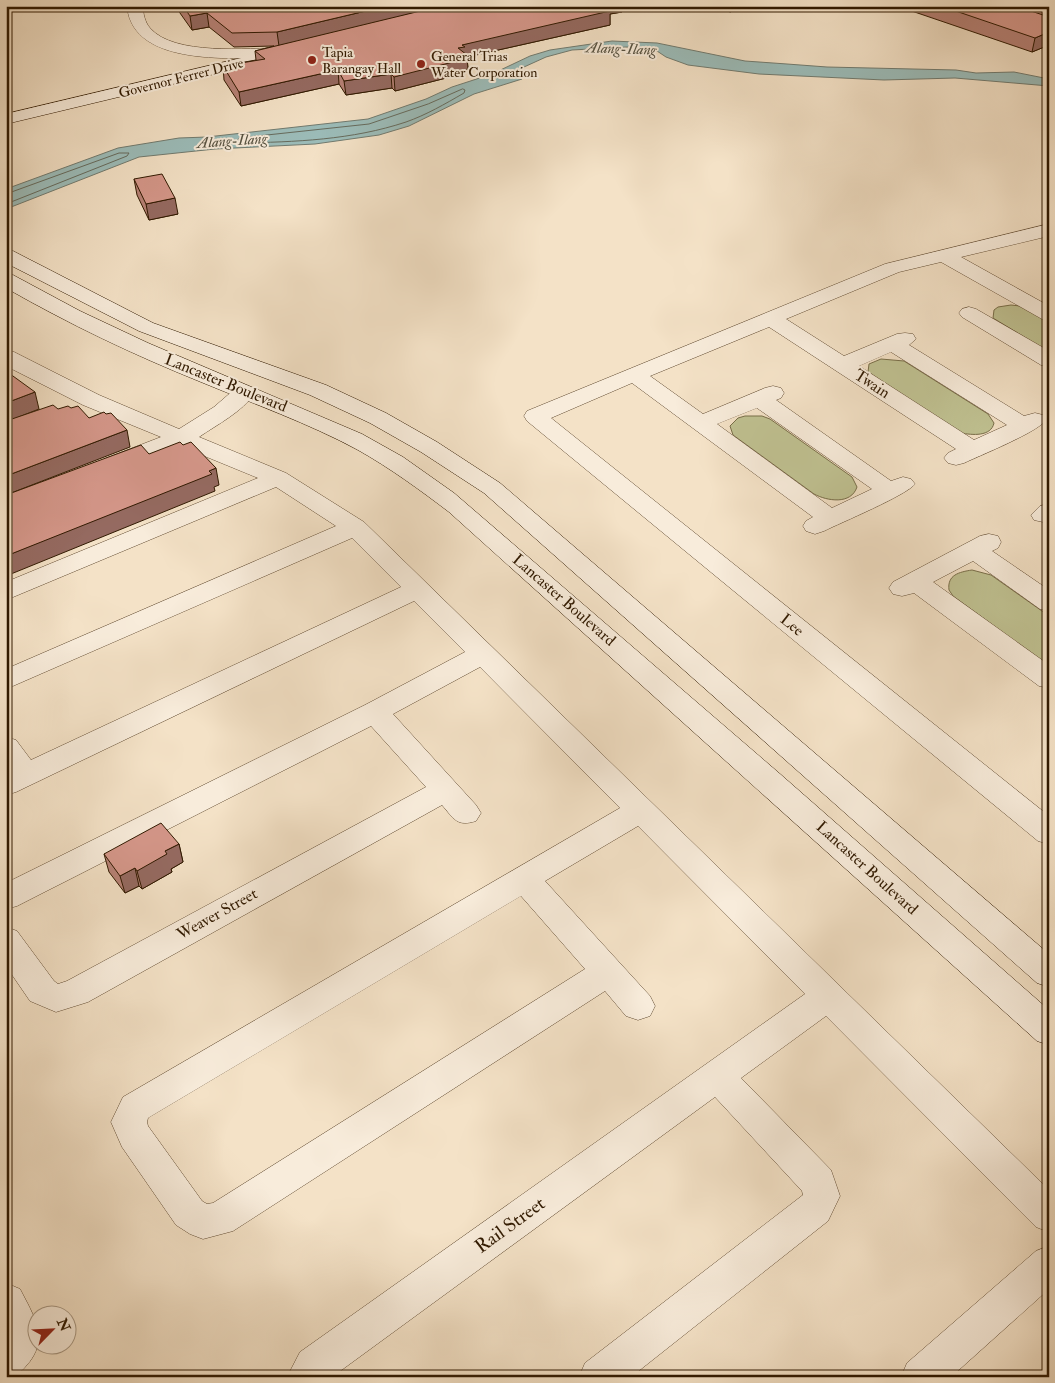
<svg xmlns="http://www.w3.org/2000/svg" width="1055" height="1383" font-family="'IM FELL Double Pica',serif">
<rect width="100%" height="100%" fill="#f4e2c7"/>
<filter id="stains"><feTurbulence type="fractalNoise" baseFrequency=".004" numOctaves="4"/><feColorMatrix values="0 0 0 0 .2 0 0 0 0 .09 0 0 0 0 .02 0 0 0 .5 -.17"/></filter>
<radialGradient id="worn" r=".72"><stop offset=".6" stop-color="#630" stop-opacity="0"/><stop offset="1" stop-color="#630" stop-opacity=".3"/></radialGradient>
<path fill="#c0c292" stroke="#786e49" d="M1011 305 1020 306 1049 320V352L993 318 994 310 998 307Z
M881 359 904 361 988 414 994 423C991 437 972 435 961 433L868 372 869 364Z
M745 416H762L770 419 852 477 857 487C851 505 827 501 814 494L733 435 730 426 738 418Z
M972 570 991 575 1049 616V666L953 596 949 590C947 575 959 572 972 570Z"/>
<path fill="#9cbdba" stroke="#717b70" d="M612 41 657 43 745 61 787 64 827 67 956 70 976 73 1014 72 1049 79V86L955 78 884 80 759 74 688 65 666 57 657 51 627 47 572 50 546 57 513 72 522 79 474 94 409 126 379 135 315 144 215 149 139 157 6 209V189L118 148 179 138 207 137 368 119 426 99 452 87 492 74 530 56 550 50Z"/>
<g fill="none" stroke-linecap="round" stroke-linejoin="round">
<path stroke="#666b5d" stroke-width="1" d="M463 89 465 90 464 93C445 104 426 115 406 122 352 140 295 142 239 143L237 141 239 138 369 124 428 104Z
M6 194 119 153H129L127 156 6 204"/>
<defs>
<path id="minor" d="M127 6H143C143 14 145 22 150 28 174 56 248 48 282 48L288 50 290 53 288 56 282 58C238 57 132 69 127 6Z
M1049 224V236L961 257 1049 306V321L1042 319 941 262 899 272 786 319 844 356 897 334 905 333 913 334 916 339 909 345 1024 416 1035 413 1043 415 1046 420C1038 432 981 455 964 463L956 465 948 463 944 458 948 453 956 449 769 327 650 376 703 414 765 388 773 386 781 388 784 393 781 398 776 400 891 481 903 477 911 479 915 484C907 495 840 523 824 531L815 534 806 531 803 526 806 521 813 517 632 383 551 418 1049 816V844L1038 841 527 421 524 416 527 411 885 264ZM891 352 1007 425 974 440 859 366ZM757 408 872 489 832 508 717 424Z
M969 307 976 309 1049 351V366L1041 365 962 317 959 313 962 309Z
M6 351 14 352 99 395 179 429 214 407 236 388 244 386 252 388 255 393C242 412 218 424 199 437L286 473 364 522 1049 1190V1232L1036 1227 826 1016 741 1078 831 1170 840 1196 828 1221 631 1377H579L585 1363 803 1195 802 1191 715 1097 332 1377H287L300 1352 805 994 638 826 545 881 650 996 655 1006 650 1016 638 1020 626 1016 605 991 233 1231 203 1239 190 1234 176 1225 122 1147 111 1122 123 1097 620 808 480 667 393 714 476 805 481 813 476 821C457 827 454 819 442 805L88 1002 56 1012 30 1001 6 966V927L17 931 54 981 58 984 67 981 426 787 371 726 17 906 6 909V883L365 705 465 652 414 601 16 792 6 795V771H8L6 768V737L16 740 31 760 401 587 352 538 6 689V669L336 526 276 487 6 600V582L258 478 180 446 120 469 112 471 104 469 100 464 104 459 161 437 83 405 6 366ZM521 896 585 969 213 1203 207 1204 202 1201 148 1126 147 1122 148 1118Z
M1049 504V521L1043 522 1034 520 1031 515 1040 506Z
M989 534 998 536 1001 542 998 548 992 551 1049 590V611L1040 609 973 561 933 582 1049 665V688L1039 686 914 593 902 596 893 594 889 588 893 582 980 536Z
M1049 1246V1289L951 1377H901L907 1363 1036 1251Z
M6 1283 20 1289C34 1316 50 1340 26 1366 21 1372 15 1377 6 1377Z"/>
<path id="secondary" d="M292 46 298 48 300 51 298 54 6 124V114Z
M6 249 13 251 153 323 326 385 386 413 437 442 500 483 1049 954V987L1037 983 484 493 421 452 370 423 310 395 139 331 6 263Z
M6 273 13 275 80 311 148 343 362 434 403 457 454 493 779 773 1049 1010V1045L1037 1041 449 512C420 490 390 468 358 450 308 423 254 404 201 382 134 355 69 324 6 288Z"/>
</defs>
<use href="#minor" stroke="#614b32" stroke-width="1"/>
<use href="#secondary" stroke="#301900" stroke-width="1"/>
<use href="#minor" fill="#f8ecdb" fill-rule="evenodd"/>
<use href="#secondary" fill="#f8ecdb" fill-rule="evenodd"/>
</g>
<path fill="#b78277" stroke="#301900" d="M175 6H623L622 12 610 14V25L467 57 468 69 453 72 454 76 395 91 392 88 346 95 339 84 241 106 224 80 223 66 256 60 255 51 274 46 234 47 209 27 192 30Z
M714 6H745L730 12Z
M897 6H1049V45L1032 52Z
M134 179 178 214 149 220 137 195Z
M179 844 183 862 171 869 172 872 142 889 139 886 125 893 109 872 104 854Z"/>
<path fill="#956a61" stroke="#301900" d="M110 6H126V8L110 10Z
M387 6H444L279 46 277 32Z
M598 6H623L622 12 610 14V25L467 57 468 69 453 72 454 76 395 91 394 77 449 59 462 45Z
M730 6H745L730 12Z
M757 6H765L757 9Z
M207 13 209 27 192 30 190 16Z
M1049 32V45L1032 52 1035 38Z
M338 70 339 84 241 106 239 92Z
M391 74 392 88 346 95 344 81Z
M175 198 178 214 149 220 146 204Z
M35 392 39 409 6 422V403Z
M127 430 130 447 6 495V476Z
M216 468 219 485 214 487 215 491 6 576V556Z
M179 844 183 862 171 869 172 872 142 889 137 871 165 851Z
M135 868 139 886 125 893 120 876Z"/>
<path fill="#d5978a" stroke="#301900" d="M183 6H387L277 32 232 33 207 13 190 16Z
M441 6H602L610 11 462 45 465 47 458 48 467 55 449 59 453 62 394 77 391 74 344 81 338 70 239 92 223 66 265 59 255 51Z
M941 6H1016L1049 17V32L1035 38Z
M162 174 175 198 146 204 134 179Z
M6 371 35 392 6 403Z
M53 405 58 409 68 406 71 408 78 406 89 418 104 412 106 414 111 413 127 430 6 476V421Z
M180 442 183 445 191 442 216 468 209 471 212 474 6 556V495L141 445 149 454Z
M161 823 179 844 165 851 167 854 137 871 135 868 120 876 104 854Z"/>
<g fill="#8f2418" stroke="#f8ecdb" stroke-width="2">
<circle cx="312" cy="60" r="5"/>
<circle cx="421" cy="64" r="5"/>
</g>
<g text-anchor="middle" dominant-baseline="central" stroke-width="4" stroke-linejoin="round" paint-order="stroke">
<g font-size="14" fill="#301900" stroke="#f8ecdb" text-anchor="start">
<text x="322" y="52">Tapia<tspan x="322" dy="16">Barangay Hall</tspan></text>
<text x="431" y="56">General Trias<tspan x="431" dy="16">Water Corporation</tspan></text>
</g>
<g font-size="14" fill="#301900" stroke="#f8ecdb">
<text transform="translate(181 78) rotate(-14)">Governor Ferrer Drive</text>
</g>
<g font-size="15" font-style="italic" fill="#565241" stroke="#f8ecdb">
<text transform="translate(621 49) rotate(2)">Alang-Ilang</text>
<text transform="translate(232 141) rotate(-4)">Alang-Ilang</text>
</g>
<g font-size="16" fill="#301900" stroke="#f8ecdb">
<text transform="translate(226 383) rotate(22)">Lancaster Boulevard</text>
<text transform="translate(872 384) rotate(33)">Twain</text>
<text transform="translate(564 600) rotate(41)">Lancaster Boulevard</text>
<text transform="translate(792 625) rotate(39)">Lee</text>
<text transform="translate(867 868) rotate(42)">Lancaster Boulevard</text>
<text transform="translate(217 914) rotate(-29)">Weaver Street</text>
</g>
<g font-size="19" fill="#301900" stroke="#f8ecdb">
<text transform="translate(510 1225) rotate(-36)">Rail Street</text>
</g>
</g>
<rect width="1055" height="1383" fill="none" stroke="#f4e2c7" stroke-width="25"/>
<rect x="8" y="8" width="1040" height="1368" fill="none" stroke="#301900" stroke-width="2.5"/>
<rect x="12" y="12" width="1030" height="1358" fill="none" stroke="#301900"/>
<g transform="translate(52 1330) rotate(66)"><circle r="24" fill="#f8ecdb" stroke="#a89883"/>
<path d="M0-4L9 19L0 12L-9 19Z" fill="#8f2418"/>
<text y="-8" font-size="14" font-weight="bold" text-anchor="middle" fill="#301900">N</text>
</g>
<rect width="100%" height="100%" filter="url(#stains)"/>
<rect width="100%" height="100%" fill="url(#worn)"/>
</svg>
